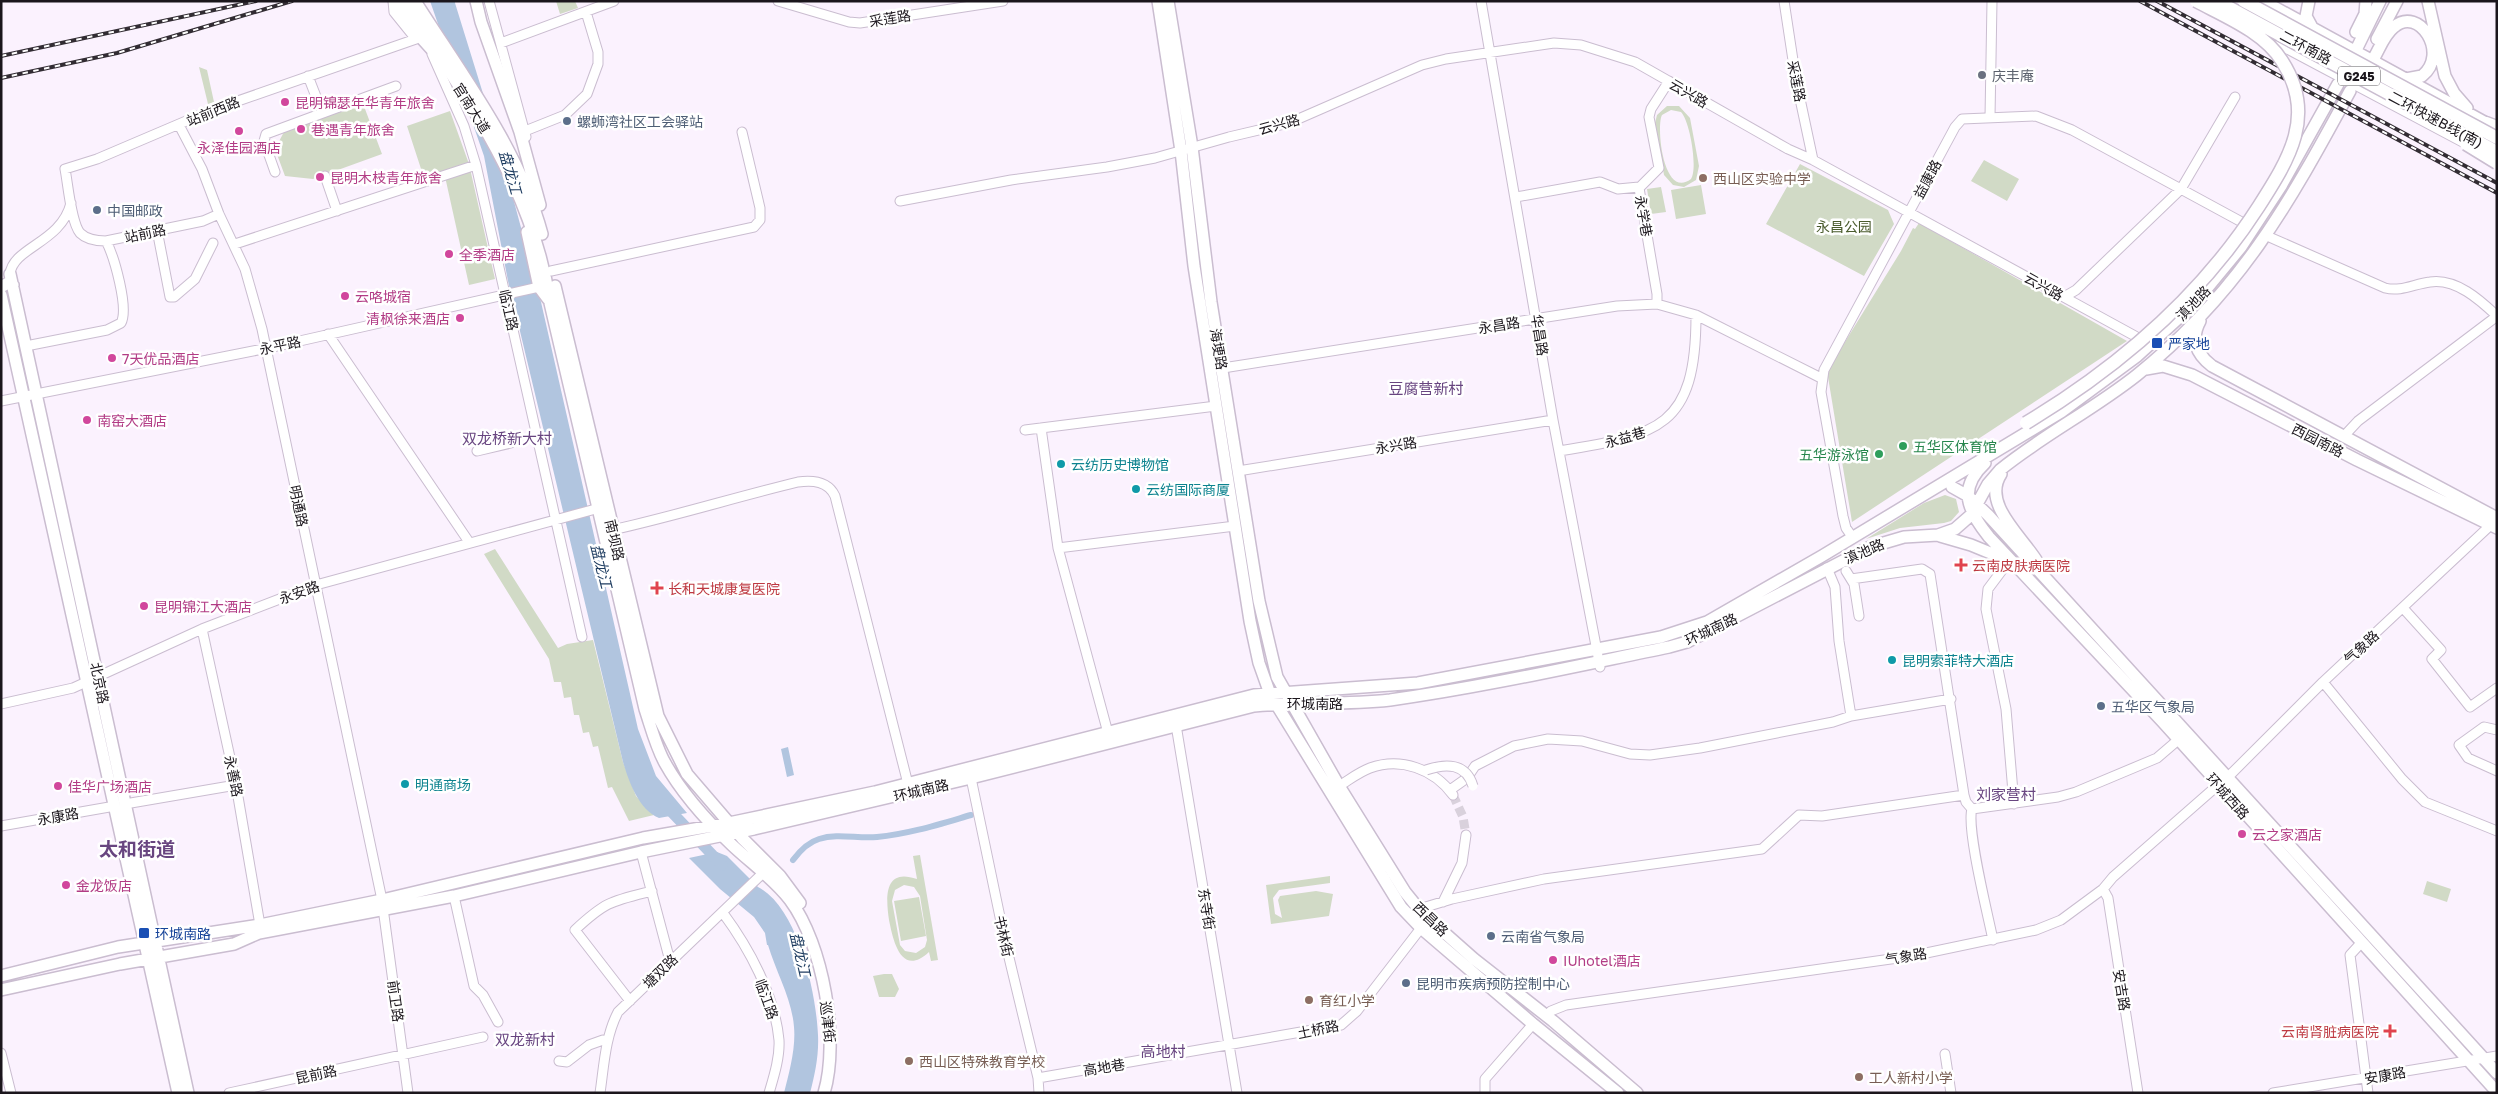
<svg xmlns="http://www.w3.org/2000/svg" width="2498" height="1094" font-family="'Golos Text','Noto Sans SC',sans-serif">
<rect width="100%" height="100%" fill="#fbf2fe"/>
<path fill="#d1dac6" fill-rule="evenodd" d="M556 1H575L578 8 560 14Z
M199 67 207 70 214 102 208 104Z
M362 101 382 154 313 179 285 176 275 149 285 130Z
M1667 106H1679L1690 118 1699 166 1696 180 1684 187 1673 185 1664 175 1655 123 1657 115ZM1671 110 1681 112C1690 121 1698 169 1691 179 1663 200 1656 126 1662 115Z
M450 111 469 164 495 279 469 285 444 172 424 178 407 126Z
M1984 160 2019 179 2007 201 1971 181Z
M1800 164 1888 210 1894 224 1864 276 1766 224Z
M1701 185 1706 214 1676 219 1671 190Z
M1661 187 1666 212 1651 214 1647 189Z
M1919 223 2127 341 1852 522 1827 371 1901 251 1913 228 1915 229Z
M1945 495 1956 499 1959 512 1951 521 1944 523 1900 528 1866 539 1924 503Z
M495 549 558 648 567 644 593 640 623 762 636 796 654 815 629 821 612 787 608 788 598 746 593 747 589 732 583 733 579 715H574L571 697 564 698 561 682H554L549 659 484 554Z
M920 855 938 960 931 961 929 952C901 978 893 940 889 920 886 899 883 867 917 879L913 856ZM904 885 914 887 920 896 927 940 925 947 916 953 905 951 900 945 892 901 895 890Z
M1330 876V883L1279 890 1273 898 1275 914 1282 918 1278 900 1280 896 1316 891 1333 894 1329 916 1271 924 1266 885Z
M2427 881 2451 889 2447 902 2423 894Z
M919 897 926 936 901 941 894 901Z
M884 974H892L899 989 895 997H879L873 976Z"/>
<path fill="#b1c5df" d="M430 1H455V3L498 142 541 302 638 729 656 776 687 813 659 818C639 810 629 782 623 762L508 281 484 156Z
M788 747 794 775 787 777 781 749Z
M717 852 727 856 758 887C798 908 816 992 818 1035 819 1055 815 1074 810 1093H784C789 1073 796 1048 794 1027 792 999 776 972 768 945H767L765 933 754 917 720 889 689 858Z"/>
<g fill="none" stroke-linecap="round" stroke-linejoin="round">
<path stroke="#b1c5df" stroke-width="6" d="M793 860C799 852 809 842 819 839 838 833 858 839 877 837 909 834 940 824 971 815"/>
<path stroke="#b1c5df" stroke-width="11" d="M664 804 722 865"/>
<path stroke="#d9d1dc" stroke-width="9" stroke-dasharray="9 4.5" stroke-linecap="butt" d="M1453 795 1463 817 1466 835"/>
<defs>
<path id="minor" d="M393 1 394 12 415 38
M489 1 526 137
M778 1 849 22 860 23 1003 1
M1481 1 1553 420 1600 667
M1784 1 1796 80 1813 160
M2263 36 2470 146
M501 43 614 1
M432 54 464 126 476 165 582 637
M308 76 322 112
M1990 117 1992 1
M179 125 202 169 219 214 245 269 262 329 382 900
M525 131 565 115 587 94 598 64V52L586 12
M275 172 264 141 266 134 396 86
M325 176 337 211
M1516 197 1600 182 1618 189 1639 187
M900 201 1011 180 1107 167 1155 158 1229 137 1289 123 1422 65 1446 59 1554 43 1581 45 1635 62 1788 149 1813 160 2135 336 2143 344
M219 214 203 221 106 241C97 241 87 240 80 233 71 222 68 184 65 169L97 159 212 110 416 39
M157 230 170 297H174L195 279 213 243
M2267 236 2385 288C2401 292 2414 284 2430 282 2456 278 2480 300 2497 316
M235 244 476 165
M551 271 754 227 760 220V208L742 132
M10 274C13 247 61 243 71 203
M2064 297 2076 290 2181 189 2235 97
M1657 304V294L1639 188 1659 168 1649 117 1651 109 1669 81
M328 334 469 542
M26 346 107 330 121 323C129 308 114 256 106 241
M1223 368 1617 306 1657 304 1696 315 1821 378
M1 401 273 347 539 287
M1041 428 1058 548 1108 733
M1025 430 1216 406
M2344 436 2358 421 2497 316
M477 451 511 443
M1559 451C1659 435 1696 428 1696 315
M1238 471 1553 420
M612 530C675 516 736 497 798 482 813 480 828 481 835 496L908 784
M1853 538 1846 528 1843 516 1821 392 1824 370 1955 127 1962 119 2036 116 2072 130 2249 226
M1058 548 1235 526
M2009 561 1988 589 1986 609 2006 709 2014 804
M1827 568 1835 587 1839 641 1851 716
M1846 571 1854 584 1859 616
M1851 579 1922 569 1930 574 1964 795 1966 802 1972 809
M2403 608 2441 650 2432 659 2470 707 2497 688
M202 629 236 785 260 925
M2323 682 2402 779 2425 802 2497 831
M1 704 73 688 202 629 316 585 603 507
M1176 725 1237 1093
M2497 730 2484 727 2459 745 2468 758 2497 771
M2228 777 2323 682 2495 521
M971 778 1005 941 1038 1078 1039 1093
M1339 786C1349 780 1359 772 1370 768 1401 757 1434 769 1453 795
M1450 790 1467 778 1475 766 1514 746 1548 739 1582 741 1630 754 1650 755 1700 748 1833 722 1851 716 1951 699
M125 804 236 785
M1972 809 2058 797 2076 792 2157 758 2178 740
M1972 809C1966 828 1988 915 1993 940
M1 826 115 806
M641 852 670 961
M2103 889 2108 898 2138 1093
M454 896 474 986 483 995 498 1022
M1443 902 1462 863 1466 835
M383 908 408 1093
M1419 909 1452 899 1544 879 1762 849 1799 815 1822 816 1964 795
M723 913C749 948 775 996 779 1040 780 1057 774 1076 769 1093
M2361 943 2350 955 2368 1093
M630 1001 575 930C606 901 612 901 652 891
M1546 1016 1551 1011 1566 1005 1912 956 2036 930 2061 920 2103 889 2113 877 2218 785
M1 1053 11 1093
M1945 1054 1951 1093
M559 1061 567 1062 589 1045 603 1040 607 1041
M1038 1078 1341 1025 1357 1011 1421 928
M229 1093 483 1037
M600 1093C604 1066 605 1037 618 1012L763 873
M1485 1093V1079L1533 1024
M2273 1093 2497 1056"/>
<path id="major" d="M404 1C466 98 533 187 550 303L645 709C651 727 656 747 665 763 681 792 707 821 732 845 751 863 774 879 790 900 823 944 840 1040 824 1093
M415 1C462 75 519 149 542 234
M476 1 481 22 520 132 540 205
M1158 1 1181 151 1194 266 1250 621 1259 663 1270 694 1401 907 1421 928 1533 1024 1618 1093
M1168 1 1192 147 1211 302 1259 601 1277 677 1339 786 1405 892 1422 913 1474 959 1553 1021 1637 1093
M2263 1 2486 123
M2309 1 2306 16 2313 29
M2428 1 2445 76 2454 93 2467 108
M2356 32 2365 14 2366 1
M2377 39 2397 1
M2357 48 2380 1
M2375 56C2380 47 2385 34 2394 27 2419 5 2450 54 2422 76L2406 79
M527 232 539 287 548 299
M10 274 188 1093
M555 286 658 716 687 774 742 838 780 876 800 903
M1 287 8 283 13 285
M1 295 178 1093
M2200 321C2190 339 2196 354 2212 366L2497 518
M2146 369 2163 366 2192 375 2357 460 2497 528
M1985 463C1957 489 1968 511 1989 537L2162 721 2497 1092
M2001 474C1981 504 2023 537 2038 563
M1952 487 1968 496 1988 515 2497 1073
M1940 536 1971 545 2005 559
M1 976 118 947 260 925 382 900 643 838 729 823 875 792 1254 695 1418 683 1661 637 1707 622 1822 556 2061 412 2137 356 2194 304 2241 247 2281 186 2338 84
M1 990 120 964 234 944 259 933 454 896 641 852 754 829 971 778 1254 706C1299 702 1344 705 1390 700 1483 687 1576 666 1669 647L1687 642 1870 547 1904 537 1938 535 1955 529 1971 515 1988 484 2000 470C2043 435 2093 410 2137 375 2239 293 2289 204 2350 91"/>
<path id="highway" d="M395 1 413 28 441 59
M2486 123 2497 127"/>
</defs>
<use href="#minor" stroke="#cabdd0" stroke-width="11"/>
<use href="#major" stroke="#cabdd0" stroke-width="14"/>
<use href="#highway" stroke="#cabdd0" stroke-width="15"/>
<use href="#minor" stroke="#fff" stroke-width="9"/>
<use href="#major" stroke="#fff" stroke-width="11"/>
<use href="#highway" stroke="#fff" stroke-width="12"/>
<defs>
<path id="rail" d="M2140 1 2497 193
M2157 1 2497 183
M1 56 256 1
M1 78 117 53 292 1"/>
</defs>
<use href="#rail" stroke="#322c33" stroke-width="4"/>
<use href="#rail" stroke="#fff" stroke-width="2" stroke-dasharray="5.5" stroke-linecap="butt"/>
<defs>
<path id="minor-bridge" d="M1426 770C1446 763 1466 763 1473 786"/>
<path id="highway-bridge" d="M2217 1 2497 152
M2244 1 2497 138
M2466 144 2497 163
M2026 423C2119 367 2200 298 2259 206 2289 159 2317 115 2282 61 2264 32 2224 16 2196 1"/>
</defs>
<use href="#minor-bridge" stroke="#cabdd0" stroke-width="11" stroke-linecap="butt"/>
<use href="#highway-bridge" stroke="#cabdd0" stroke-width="15" stroke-linecap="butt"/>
<use href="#minor-bridge" stroke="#fff" stroke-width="9"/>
<use href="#highway-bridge" stroke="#fff" stroke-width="12"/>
</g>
<circle fill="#6b7280" stroke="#fff" stroke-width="2" cx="1982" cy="75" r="5"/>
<g fill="#d1479c" stroke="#fff" stroke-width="2">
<circle cx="285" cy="102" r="5"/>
<circle cx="301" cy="129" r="5"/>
<circle cx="239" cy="131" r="5"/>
<circle cx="320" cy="177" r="5"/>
<circle cx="449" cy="254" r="5"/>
<circle cx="345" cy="296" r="5"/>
<circle cx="460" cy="318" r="5"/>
<circle cx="112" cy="358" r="5"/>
<circle cx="87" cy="420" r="5"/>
<circle cx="144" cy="606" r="5"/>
<circle cx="58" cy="786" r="5"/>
<circle cx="2242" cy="834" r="5"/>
<circle cx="66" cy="885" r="5"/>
<circle cx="1553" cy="960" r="5"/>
</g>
<g fill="#5c6f8a" stroke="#fff" stroke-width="2">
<circle cx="567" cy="121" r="5"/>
<circle cx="97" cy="210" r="5"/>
<circle cx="2101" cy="706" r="5"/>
<circle cx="1491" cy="936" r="5"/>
<circle cx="1406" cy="983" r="5"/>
</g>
<g fill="#8d6e63" stroke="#fff" stroke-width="2">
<circle cx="1703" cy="178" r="5"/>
<circle cx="1309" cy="1000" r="5"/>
<circle cx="909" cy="1061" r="5"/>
<circle cx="1859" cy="1077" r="5"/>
</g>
<g fill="#1a4fb4" stroke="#fff" stroke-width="2">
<rect x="2151" y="337" width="12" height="12" rx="2.5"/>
<rect x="138" y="927" width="12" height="12" rx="2.5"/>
</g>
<g fill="#2e9e5b" stroke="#fff" stroke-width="2">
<circle cx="1903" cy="446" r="5"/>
<circle cx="1879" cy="454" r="5"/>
</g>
<g fill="#0f9aa8" stroke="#fff" stroke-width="2">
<circle cx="1061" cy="464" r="5"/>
<circle cx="1136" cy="489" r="5"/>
<circle cx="1892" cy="660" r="5"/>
<circle cx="405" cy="784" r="5"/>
</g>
<g fill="#e0444e" stroke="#fff" stroke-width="2">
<path d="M1958.5 557.5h5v5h5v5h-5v5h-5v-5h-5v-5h5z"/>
<path d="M654.5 580.5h5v5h5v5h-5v5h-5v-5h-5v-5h5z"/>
<path d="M2387.5 1023.5h5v5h5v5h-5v5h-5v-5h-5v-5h5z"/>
</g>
<g text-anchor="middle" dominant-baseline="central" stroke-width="5" stroke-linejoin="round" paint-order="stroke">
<rect fill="#fff" stroke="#5f5c60" stroke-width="1" x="2338" y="66.5" width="42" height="19" rx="4"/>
<g font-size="12" font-weight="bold" fill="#1b161c">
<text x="2359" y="76">G245</text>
</g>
<g font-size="14" fill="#1b161c" stroke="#fff">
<text transform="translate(890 18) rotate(-9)">采莲路</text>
<text transform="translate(2306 47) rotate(28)">二环南路</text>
<text transform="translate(1797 81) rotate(79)">采莲路</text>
<text transform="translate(1689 93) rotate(30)">云兴路</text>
<text transform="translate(472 108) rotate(58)">官南大道</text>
<text transform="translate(213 111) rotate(-22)">站前西路</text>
<text transform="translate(2436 119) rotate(28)">二环快速B线(南)</text>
<text transform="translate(1279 124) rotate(-15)">云兴路</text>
<text transform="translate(1927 179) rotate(-62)">益康路</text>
<text transform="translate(1644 216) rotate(80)">永学巷</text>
<text transform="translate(145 233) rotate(-12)">站前路</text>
<text transform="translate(2044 286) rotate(29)">云兴路</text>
<text transform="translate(2193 303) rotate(-46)">滇池路</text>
<text transform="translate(509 310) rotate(77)">临江路</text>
<text transform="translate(1499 325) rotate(-9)">永昌路</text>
<text transform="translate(1540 335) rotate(81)">华昌路</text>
<text transform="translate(280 345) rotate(-12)">永平路</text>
<text transform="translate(1219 349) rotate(80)">海埂路</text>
<text transform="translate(1625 437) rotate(-16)">永益巷</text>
<text transform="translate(2318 440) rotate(27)">西园南路</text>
<text transform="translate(1396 445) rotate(-9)">永兴路</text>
<text transform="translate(299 506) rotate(78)">明通路</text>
<text transform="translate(615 540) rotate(77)">南坝路</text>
<text transform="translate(1864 551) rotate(-23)">滇池路</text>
<text transform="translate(299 592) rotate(-20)">永安路</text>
<text transform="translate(1711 629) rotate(-25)">环城南路</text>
<text transform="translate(2361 647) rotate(-43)">气象路</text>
<text transform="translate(100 683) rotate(78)">北京路</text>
<text x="1315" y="703">环城南路</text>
<text transform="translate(234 776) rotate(78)">永善路</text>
<text transform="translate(921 790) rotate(-13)">环城南路</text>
<text transform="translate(2228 796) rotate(48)">环城西路</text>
<text transform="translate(58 816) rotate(-10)">永康路</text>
<text transform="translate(1207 909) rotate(81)">东寺街</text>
<text transform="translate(1431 919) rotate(44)">西昌路</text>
<text transform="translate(1004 936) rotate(77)">书林街</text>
<text transform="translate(1906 956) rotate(-9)">气象路</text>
<text transform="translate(660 971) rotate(-44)">塘双路</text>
<text transform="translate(2122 990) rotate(81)">安吉路</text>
<text transform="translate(767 999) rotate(70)">临江路</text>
<text transform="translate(396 1001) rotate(82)">前卫路</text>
<text transform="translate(828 1022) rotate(83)">巡津街</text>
<text transform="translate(1318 1029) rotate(-12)">土桥路</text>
<text transform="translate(1104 1067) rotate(-9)">高地巷</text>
<text transform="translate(316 1074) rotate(-12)">昆前路</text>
<text transform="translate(2385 1075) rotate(-10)">安康路</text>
</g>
<g font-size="14" fill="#5b616d" stroke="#fff" text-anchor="start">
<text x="1992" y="75">庆丰庵</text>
</g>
<g font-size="14" fill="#b23c85" stroke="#fff" text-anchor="start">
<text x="295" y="102">昆明锦瑟年华青年旅舍</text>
<text x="311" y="129">巷遇青年旅舍</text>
<text x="239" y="147" text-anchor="middle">永泽佳园酒店</text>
<text x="330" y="177">昆明木枝青年旅舍</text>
<text x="459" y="254">全季酒店</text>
<text x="355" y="296">云咯城宿</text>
<text x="450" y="318" text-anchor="end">清枫徐来酒店</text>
<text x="122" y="358">7天优品酒店</text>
<text x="97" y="420">南窑大酒店</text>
<text x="154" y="606">昆明锦江大酒店</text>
<text x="68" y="786">佳华广场酒店</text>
<text x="2252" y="834">云之家酒店</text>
<text x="76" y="885">金龙饭店</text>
<text x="1563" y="960">IUhotel酒店</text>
</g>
<g font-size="14" fill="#4e5e75" stroke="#fff" text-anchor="start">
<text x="577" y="121">螺蛳湾社区工会驿站</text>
<text x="107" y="210">中国邮政</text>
<text x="2111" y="706">五华区气象局</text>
<text x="1501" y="936">云南省气象局</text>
<text x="1416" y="983">昆明市疾病预防控制中心</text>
</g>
<g font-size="14" fill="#785e54" stroke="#fff" text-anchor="start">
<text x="1713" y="178">西山区实验中学</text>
<text x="1319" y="1000">育红小学</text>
<text x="919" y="1061">西山区特殊教育学校</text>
<text x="1869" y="1077">工人新村小学</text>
</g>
<g font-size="14" fill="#4b5c2e" stroke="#fff">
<text x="1844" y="226">永昌公园</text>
</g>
<g font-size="14" fill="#164399" stroke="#fff" text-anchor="start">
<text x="2168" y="343">严家地</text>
<text x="155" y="933">环城南路</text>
</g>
<g font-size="14" fill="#27864d" stroke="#fff" text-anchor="start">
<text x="1913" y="446">五华区体育馆</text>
<text x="1869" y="454" text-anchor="end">五华游泳馆</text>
</g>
<g font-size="14" fill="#0d838f" stroke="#fff" text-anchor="start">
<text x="1071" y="464">云纺历史博物馆</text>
<text x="1146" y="489">云纺国际商厦</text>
<text x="1902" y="660">昆明索菲特大酒店</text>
<text x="415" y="784">明通商场</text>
</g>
<g font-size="14" fill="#be3a42" stroke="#fff" text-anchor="start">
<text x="1972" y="565">云南皮肤病医院</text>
<text x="668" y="588">长和天城康复医院</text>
<text x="2379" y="1031" text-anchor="end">云南肾脏病医院</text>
</g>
<g font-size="15" font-style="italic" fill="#1f3d61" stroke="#fff">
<text transform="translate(511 172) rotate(74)">盘龙江</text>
<text transform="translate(602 566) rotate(76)">盘龙江</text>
<text transform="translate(801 954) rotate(77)">盘龙江</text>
</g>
<g font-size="15" fill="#684580" stroke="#fff">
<text x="1426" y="388">豆腐营新村</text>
<text x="507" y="438">双龙桥新大村</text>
<text x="2006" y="794">刘家营村</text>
<text x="525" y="1039">双龙新村</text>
<text x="1163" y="1051">高地村</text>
</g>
<g font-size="19" font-weight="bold" fill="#684580" stroke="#fff">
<text x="137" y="848">太和街道</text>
</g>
</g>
<rect width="2498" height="1094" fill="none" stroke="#1b161c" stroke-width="5"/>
</svg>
